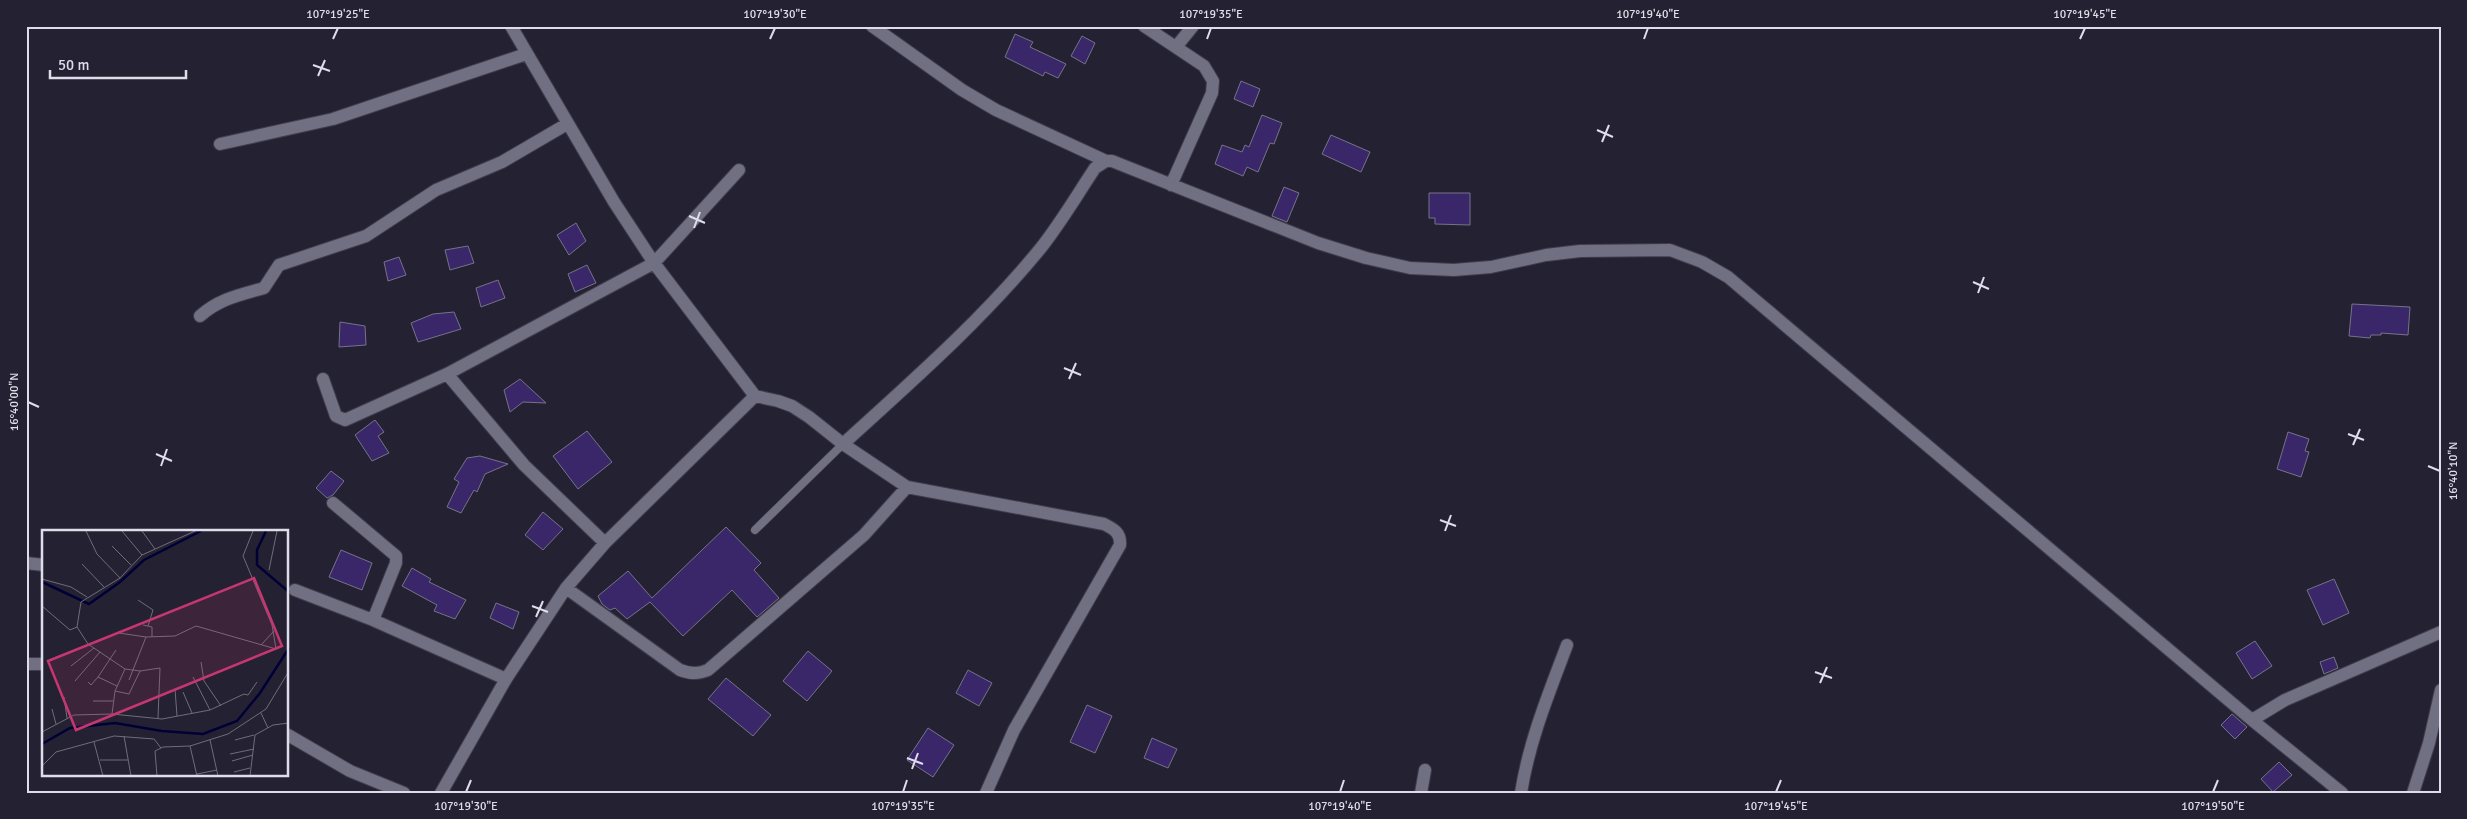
<svg xmlns="http://www.w3.org/2000/svg" width="2467" height="819" font-family="Signika,sans-serif">
<rect width="100%" height="100%" fill="#242232"/>
<path fill="#392769" stroke="#767387" d="M1015 34 1033 42 1030 47 1066 64 1058 78 1045 72 1043 76 1005 57Z
M1082 36 1095 43 1085 64 1071 56Z
M1241 81 1260 89 1253 107 1234 99Z
M1262 115 1282 123 1274 144 1270 143 1258 172 1247 167 1243 176 1215 164 1222 145 1242 152 1245 145 1249 147Z
M1331 135 1370 152 1361 172 1322 154Z
M1284 187 1299 193 1287 222 1272 216Z
M1429 193H1470V225L1435 224V218H1429Z
M576 223 586 241 569 255 557 235Z
M468 246 474 263 450 270 445 250Z
M399 257 406 275 388 281 384 262Z
M587 265 596 283 575 292 568 274Z
M498 280 505 298 481 307 476 288Z
M2352 304 2410 307 2408 335 2381 333V335H2371L2370 338 2349 336Z
M454 312 461 329 418 342 411 323 433 314Z
M340 322 365 326 366 345 339 347Z
M520 379 546 403 523 402 510 412 504 390Z
M375 420 384 432 378 436 389 453 372 461 355 435Z
M587 431 612 462 578 489 553 456Z
M2288 432 2309 439 2305 451 2309 452 2301 477 2277 469Z
M480 456 508 464 485 474 477 492 474 490 461 513 447 507 459 482 454 479 467 458Z
M331 471 344 481 333 495 327 498 316 488Z
M543 512 563 529 543 550 525 535Z
M726 527 761 563 754 570 779 598 757 617 732 590 683 636 650 602 627 619 615 608 610 610 602 604 598 596 628 571 652 598Z
M341 550 372 563 362 590 329 577Z
M412 568 431 579 429 582 466 600 455 619 434 611 437 605 402 586Z
M2334 579 2349 613 2323 625 2307 590Z
M496 603 519 612 513 629 490 618Z
M2255 641 2272 666 2252 679 2236 653Z
M808 651 832 671 807 701 783 681Z
M2334 657 2338 668 2324 674 2320 662Z
M968 670 992 683 979 706 956 693Z
M726 678 771 715 753 736 708 699Z
M1087 705 1112 716 1095 753 1070 742Z
M2232 714 2247 727 2235 739 2221 725Z
M928 728 954 745 933 777 907 760Z
M1152 738 1177 749 1168 768 1144 758Z
M2279 762 2292 775 2273 792 2261 779Z"/>
<g fill="none" stroke-linecap="round" stroke-linejoin="round">
<defs>
<path id="service" d="M755 530 843 444"/>
<path id="minor" d="M872 26 962 90 996 110 1106 161
M1144 26 1204 66 1213 81 1212 93 1171 185
M1176 47 1193 26
M220 144 333 119 526 54
M200 316C219 299 239 295 264 288L279 265 366 236 436 190 502 162 567 124
M447 374 524 465 605 543
M323 379 336 416 345 420 447 374 654 263 739 170
M755 396 778 401 792 406 809 417 843 444 907 487 1104 524C1114 529 1121 533 1120 545L1014 730 986 793
M843 444C911 382 981 321 1040 249 1060 224 1077 195 1095 168L1106 161H1112L1318 243 1366 258 1410 268 1454 270 1491 267 1546 255 1580 251 1670 250 1702 262 1728 277 2252 720 2342 793
M333 503 396 556V563L373 620
M26 563 44 565
M566 588 680 670C691 674 698 674 708 670L864 535 907 487
M295 590 373 620 506 679
M26 664H44
M2252 720 2285 700 2441 632
M288 735 350 771 404 793
M441 793 506 679 566 588 605 543 755 396 654 263 614 202 511 26
M1421 793 1425 770
M1521 793C1529 741 1549 693 1567 645
M2413 793 2429 743 2441 690"/>
</defs>
<use href="#service" stroke="#403d4c" stroke-width="9"/>
<use href="#minor" stroke="#403d4c" stroke-width="14"/>
<use href="#service" stroke="#716f82" stroke-width="8"/>
<use href="#minor" stroke="#716f82" stroke-width="12"/>
</g>
<path fill="none" stroke="#dfdde9" stroke-width="2" d="M333 39 338 28M770 39 775 28M1207 39 1211 28M1644 39 1648 28M2080 39 2085 28M313 65 330 71M318 76 325 60M1597 130 1613 137M1602 142 1609 125M689 216 705 223M694 228 700 212M1973 282 1989 289M1978 293 1984 277M1064 368 1081 375M1069 379 1076 363M28 402 39 407M2348 434 2364 440M2353 445 2360 429M156 454 172 461M161 466 167 449M2428 466 2440 471M1440 520 1456 526M1445 531 1451 515M532 606 548 612M536 617 543 601M1815 672 1832 678M1820 683 1827 667M907 758 923 764M912 769 918 753M466 792 471 780M903 792 907 780M1340 792 1344 780M1776 792 1781 780M2213 792 2218 780"/>
<g transform="translate(42 530)">
<rect width="246" height="246" fill="#242232"/>
<path fill="none" stroke="#000036" stroke-width="2.5" d="M224 1 215 20V35L247 62M0 52 47 74 78 52 102 30 159 1M0 214 28 198 73 193 120 201 161 204 195 191 218 163 247 118"/>
<path fill="none" stroke="#6f6d7b" stroke-width="1" d="M44 1 55 24 78 48M80 1 100 25M100 1 113 19M70 16 89 35M40 34 62 57M227 40 235 1M0 49 29 57 45 67M96 70 111 80 106 96M0 76 28 100 35 97M101 95 110 97V107M77 103 104 107M219 115 232 101M159 132 162 151 179 176M29 136 52 118M83 139 98 141 118 138 116 188M56 147 75 156M151 147 168 180M87 150 104 107 133 106 154 96 234 119 230 95 201 26 211 1M33 151 58 122M46 152 49 155 56 147 74 120M133 159 135 186M73 161 87 164 98 141M141 162 150 183M22 167 25 188M51 171H71M10 179 14 194M219 183 226 198M70 184 120 189 168 180 202 164 206 165 215 152M0 202 32 185 70 184 73 161 83 139 46 114 35 97 39 72 78 48 100 25 153 1M82 206 89 246M168 210 176 246M193 210 212 205M52 212 61 246M148 216 155 246M188 224 212 219M58 230H86M190 231 211 225M0 236 14 222 72 206 112 209 119 218M192 242 208 238M155 244 175 240M115 246 113 221 121 217 148 216 186 204 224 179 247 141M208 246 213 205 231 195 247 193"/>
<path fill="#c63670" fill-opacity="0.15" stroke="#c63670" stroke-width="2.5" d="M212 48 240 116 34 200 6 131Z"/>
<rect width="246" height="246" fill="none" stroke="#dfdde9" stroke-width="2.5"/>
</g>
<rect width="2467" height="819" fill="none" stroke="#242232" stroke-width="55"/>
<path d="M50 70v8h136v-8" fill="none" stroke="#dfdde9" stroke-width="2.5"/>
<text x="58" y="70" font-size="15" fill="#dfdde9" stroke="#242232" stroke-width="4" paint-order="stroke">50 m</text>
<rect x="28" y="28" width="2412" height="764" fill="none" stroke="#dfdde9" stroke-width="2"/>
<g font-size="12" text-anchor="middle" fill="#dfdde9">
<text x="338" y="18">107°19'25"E</text>
<text x="775" y="18">107°19'30"E</text>
<text x="1211" y="18">107°19'35"E</text>
<text x="1648" y="18">107°19'40"E</text>
<text x="2085" y="18">107°19'45"E</text>
<text transform="translate(14 402) rotate(-90)" y="4">16°40'00"N</text>
<text transform="translate(2453 471) rotate(-90)" y="4">16°40'10"N</text>
<text x="466" y="810">107°19'30"E</text>
<text x="903" y="810">107°19'35"E</text>
<text x="1340" y="810">107°19'40"E</text>
<text x="1776" y="810">107°19'45"E</text>
<text x="2213" y="810">107°19'50"E</text>
</g>
</svg>
